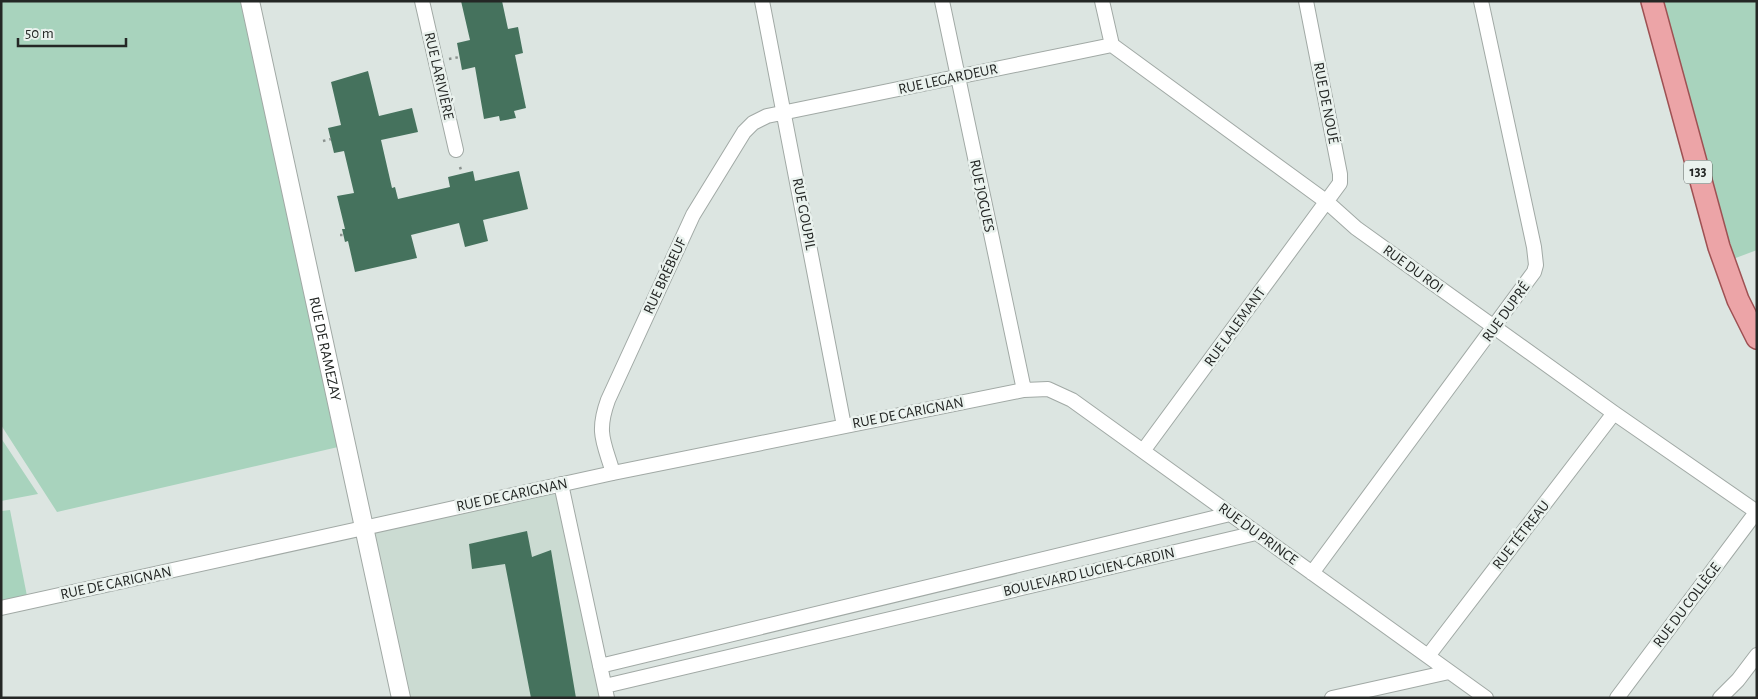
<svg xmlns="http://www.w3.org/2000/svg" width="1758" height="699" font-family="'Alegreya Sans',sans-serif">
<rect width="100%" height="100%" fill="#dce5e1"/>
<path fill="#cbdbd2" d="M558 488 604 698H407L371 531Z"/>
<path fill="#a8d3bd" d="M1 1H250L351 444 57 512 1 425Z
M1653 1H1757V250L1725 262Z
M1 438 38 494 1 501Z
M10 510 27 596 1 602V511Z"/>
<path fill="#45725d" d="M461 1H502L508 29 518 27 523 53 515 55 526 108 514 111 516 118 500 121 499 116 484 119 475 67 462 70 457 43 470 40Z
M368 71 379 116 412 108 418 132 381 140 392 188 395 187 398 199 450 187 448 177 473 171 475 181 519 171 528 209 483 220 488 241 465 247 459 223 411 235 417 258 355 272 348 241 345 242 342 229H345L337 196 354 193 344 151 334 153 328 128 341 125 331 82Z
M527 531 532 557 551 550 576 698H531L505 564 472 569 469 544Z"/>
<g fill="none" stroke-linecap="round" stroke-linejoin="round">
<defs>
<path id="minor" d="M422 1 456 150
M762 1 844 426
M942 1 1024 390
M1102 1 1112 45 1327 202 1356 228 1614 413 1757 512
M1143 451 1340 183V174L1306 1
M613 473C604 442 596 433 608 400L693 215 744 132 753 123 767 116 1112 45
M561 484 607 698
M1312 573 1534 272 1536 265 1534 247 1481 1
M1 608 613 473 1024 390 1048 389 1072 400 1486 698
M1428 656 1614 413
M600 666 1230 514
M605 686 1256 533
M1332 698 1449 672
M1617 698 1757 511
M1720 698 1738 680 1757 655"/>
<g id="tertiary">
<path id="s1" d="M250 1 401 698"/>
</g>
<path id="primary" d="M1652 1 1719 247 1738 300 1757 338"/>
</defs>
<use href="#minor" stroke="#a1a9a5" stroke-width="16"/>
<use href="#tertiary" stroke="#a1a9a5" stroke-width="20"/>
<use href="#primary" stroke="#9e5153" stroke-width="24"/>
<path stroke="#8b928f" stroke-width="2.5" stroke-dasharray="2.5 4" stroke-linecap="butt" d="M449 59 460 57
M323 141 331 139
M460 167 462 173
M340 235H343"/>
<use href="#minor" stroke="#fff" stroke-width="14"/>
<use href="#tertiary" stroke="#fff" stroke-width="18"/>
<use href="#primary" stroke="#eca4a7" stroke-width="21"/>
</g>
<g text-anchor="middle" dominant-baseline="central" stroke-width="5" stroke-linejoin="round" paint-order="stroke">
<rect fill="#eaf2ee" stroke="#5f6461" stroke-width="1" x="1684" y="160.5" width="28" height="23" rx="4"/>
<g font-size="14" font-weight="bold" fill="#242725">
<text x="1698" y="172">133</text>
</g>
<g font-size="15" fill="#242725" stroke="#eaf2ee">
<text transform="translate(439 76) rotate(77)">RUE LARIVIÈRE</text>
<text transform="translate(948 79) rotate(-12)">RUE LEGARDEUR</text>
<text transform="translate(1326 103) rotate(79)">RUE DE NOUË</text>
<text transform="translate(982 196) rotate(78)">RUE JOGUES</text>
<text transform="translate(804 214) rotate(79)">RUE GOUPIL</text>
<text transform="translate(1413 269) rotate(36)">RUE DU ROI</text>
<text transform="translate(665 276) rotate(-65)">RUE BRÉBEUF</text>
<text transform="translate(1506 312) rotate(-54)">RUE DUPRÉ</text>
<text transform="translate(1235 327) rotate(-54)">RUE LALEMANT</text>
<text stroke="none"><textPath href="#s1" startOffset="356">RUE DE RAMEZAY</textPath></text>
<text transform="translate(908 413) rotate(-11)">RUE DE CARIGNAN</text>
<text transform="translate(512 495) rotate(-12)">RUE DE CARIGNAN</text>
<text transform="translate(1258 534) rotate(36)">RUE DU PRINCE</text>
<text transform="translate(1521 535) rotate(-52)">RUE TÉTREAU</text>
<text transform="translate(1089 572) rotate(-13)">BOULEVARD LUCIEN-CARDIN</text>
<text transform="translate(116 583) rotate(-12)">RUE DE CARIGNAN</text>
<text transform="translate(1687 605) rotate(-53)">RUE DU COLLÈGE</text>
</g>
</g>
<rect width="1758" height="699" fill="none" stroke="#242725" stroke-width="5"/>
<path d="M18 38v8h108v-8" fill="none" stroke="#242725" stroke-width="2.5"/>
<text x="25" y="38" font-size="15" fill="#242725" stroke="#eaf2ee" stroke-width="4" paint-order="stroke">50 m</text>
</svg>
